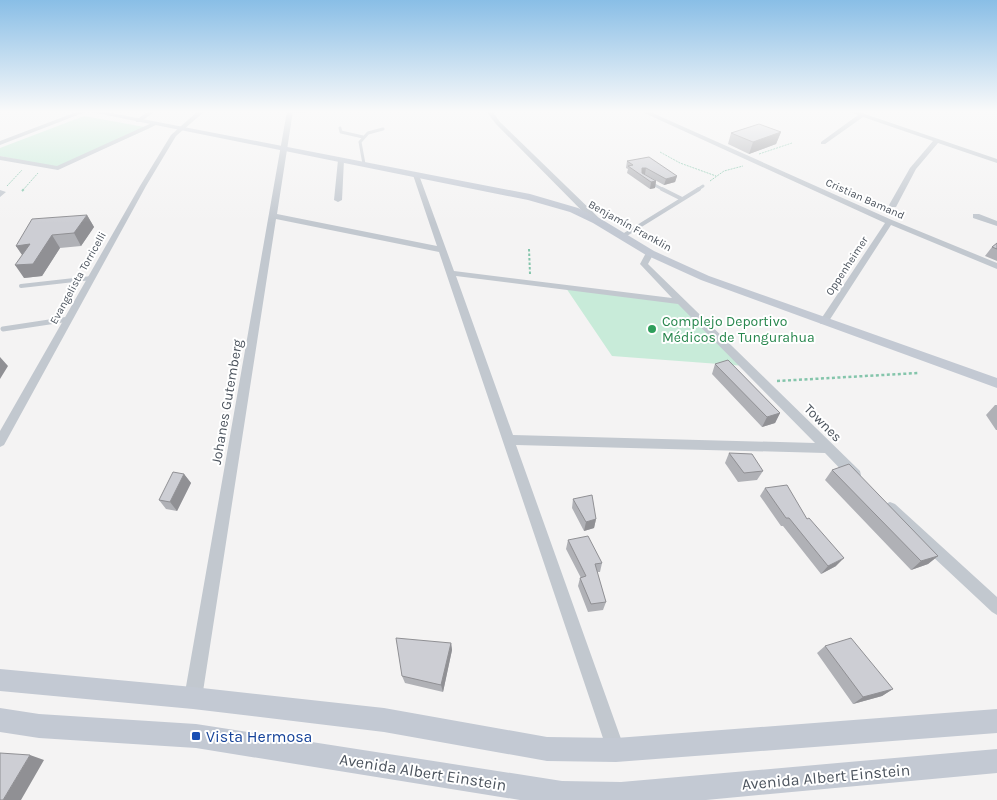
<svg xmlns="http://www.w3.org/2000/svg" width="997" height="800" font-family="Karla,sans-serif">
<rect width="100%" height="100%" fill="#f4f3f3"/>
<path fill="#c8ebd9" d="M84 116 150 128 60 168 0 156V148Z
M566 288 683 302 746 366 612 356Z"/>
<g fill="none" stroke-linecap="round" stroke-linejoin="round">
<path stroke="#84c5ab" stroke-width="1" stroke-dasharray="2 1" stroke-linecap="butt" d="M660 152 680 163 716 176
M759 154 792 143
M710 181 724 171 743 166
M7 186 22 170
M23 190 38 173"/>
<path stroke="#84c5ab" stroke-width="2" stroke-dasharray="2.5 2" stroke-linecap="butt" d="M22 191 24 189
M529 249 530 274"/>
<path stroke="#84c5ab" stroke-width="2.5" stroke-dasharray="3 2.5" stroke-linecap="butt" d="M777 381 918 373"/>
<path stroke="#c2c8cf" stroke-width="3" d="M290 112 305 111
M340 128 341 132 363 137
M364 164 360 142 368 133 383 129
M651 183 664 190
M697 190 703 186"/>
<path stroke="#c2c8cf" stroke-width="4" d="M662 189 682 199
M623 236 699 189
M21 286 92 278"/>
<path stroke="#c2c8cf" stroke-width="5" d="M3 329 69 319"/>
<path fill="#c2c8cf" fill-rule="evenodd" d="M79 111H88L0 145V141Z
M149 111H156L140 122H136V120Z
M198 111H205L176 136 146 186 4 445 0 447V431L140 186 171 135Z
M287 111H293L277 214 437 246 413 175 416 173 419 175 454 271 672 298 640 264 647 251H653L654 253 648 264 650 266 860 471 861 475 860 479 855 480 850 479 825 453 516 445 625 750 622 756 616 759 610 756 607 750 439 252 276 219 202 698 199 704 193 707 187 704 184 698ZM456 276 678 304 815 443 513 435Z
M486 111H492L500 122 600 219V223H594L496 124Z
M640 111H648L892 220 997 263V269L891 225 827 324H821L819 322 885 223Z
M847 111H856L997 159V163L938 143 916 169 896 207H890L889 205 910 168 933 141 863 117 825 144H821V142L858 115Z
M154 122 156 125 58 170 0 160V156L57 166Z
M341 158 344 160 342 200 338 202 334 200 338 160Z
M0 190 6 192 0 197Z
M973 214H979L997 221V226L973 218Z
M890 502 895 504 997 597V615L992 612 885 512 883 508 885 504Z"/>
<path fill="#c3c9d3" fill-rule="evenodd" d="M86 111H101L530 194 578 208 601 219 654 251 709 276 997 378V388L701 280 646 255 593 223 570 212 528 200Z
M0 669 193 687 384 708 547 737 616 738 997 709V733L616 762 547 761 384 732 193 709 0 691Z
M0 708 39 714 196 724 562 781 621 782 997 749V773L706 800H520L196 748 39 738 0 732Z"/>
</g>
<path fill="#b0b1b6" d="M781 132 776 144 749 154 728 144 731 133Z
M627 161 677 176 675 182 664 185 644 174 656 181 655 188 650 189 627 173 628 169 626 168Z
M87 215 94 227 81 246 60 248 42 276 24 278 22 255 16 246Z
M997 243V261L985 256 992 247Z
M715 364 780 413 775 423 762 427 712 374Z
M995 405H997V430H996L986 415Z
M729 453 763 471 757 480 738 482 725 463Z
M832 470 938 556 928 564 911 570 825 480Z
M184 474 191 483 177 511 166 509 159 500Z
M765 488 807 519 836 566 821 574 783 526H781L760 496Z
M573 499 596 519 594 528 584 531 572 508Z
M568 540 602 563 600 572H597L606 602 603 610 588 612 578 586 580 578H581L566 549Z
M451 643 452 650 443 692 405 683 402 676Z
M825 646 893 689 882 696 853 704 817 653Z"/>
<path fill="#909094" d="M781 132 776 144 749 154 753 142Z
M642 168H646L645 174 640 175Z
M677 176 675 182 664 185 666 179Z
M656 181 655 188 650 189 651 182Z
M87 215 94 227 81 246 74 233Z
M52 235 60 248 42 276 24 278 15 265 25 259 16 246Z
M0 357 8 366 0 379Z
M780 413 775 423 762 427 767 417Z
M184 474 191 483 177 511 170 502Z
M596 519 594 528 584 531 586 522Z
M938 556 928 564 911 570 921 561Z
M844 558 836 566 821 574 828 566Z
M451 643 452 650 443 692 441 685Z
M893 689 882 696 853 704 863 697Z
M30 755 44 760 21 800H3Z"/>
<path fill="#cdced4" stroke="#909094" d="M759 124 781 132 753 142 731 133Z
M649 157 677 176 666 179 646 168H642V173L656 181 651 182 628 166 633 165 627 161Z
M87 215 74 233 52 235 33 264 15 265 30 244 16 246 32 219Z
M997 243V249L992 247Z
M728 360 780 413 767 417 715 364Z
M729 453 752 454 763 471 744 473Z
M849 464 938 556 921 561 832 470Z
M173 472 184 474 170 502 159 500Z
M787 485 807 519 809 518 844 558 828 566 789 518H786L765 488Z
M592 495 596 519 586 522 573 499Z
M588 536 602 563 595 564 606 602 591 604 580 578 586 576 568 540Z
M396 638 451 643 441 685 402 676Z
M851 638 893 689 863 697 825 646Z
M0 753 30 755 3 800H0Z"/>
<linearGradient id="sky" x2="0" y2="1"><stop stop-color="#89bee6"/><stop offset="0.5" stop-color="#fafafa"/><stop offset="1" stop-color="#fafafa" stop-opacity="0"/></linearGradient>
<rect width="997" height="223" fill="url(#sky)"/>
<circle fill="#2e9e5b" stroke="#fff" stroke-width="2" cx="652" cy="329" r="5"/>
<rect fill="#1a4fb4" stroke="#fff" stroke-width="2" x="191" y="731" width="10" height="10" rx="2.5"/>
<g text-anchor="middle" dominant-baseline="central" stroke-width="4" stroke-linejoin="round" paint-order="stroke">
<g font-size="11" fill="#4c545e" stroke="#fff">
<text transform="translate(865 199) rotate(24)">Cristian Bamand</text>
<text transform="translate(630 226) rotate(29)">Benjamín Franklin</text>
<text transform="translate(847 266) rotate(-57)">Oppenheimer</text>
<text transform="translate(78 278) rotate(-61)">Evangelista Torricelli</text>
</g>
<g font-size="14" fill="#27864d" stroke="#fff" text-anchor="start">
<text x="662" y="321">Complejo Deportivo<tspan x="662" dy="16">Médicos de Tungurahua</tspan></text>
</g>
<g font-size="14" fill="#4c545e" stroke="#fff">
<text transform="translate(227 402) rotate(-80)">Johanes Gutemberg</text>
<text transform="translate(823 423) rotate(45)">Townes</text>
</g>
<g font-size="16" fill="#164399" stroke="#fff" text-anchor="start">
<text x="206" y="736">Vista Hermosa</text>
</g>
<g font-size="16" fill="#4c545e" stroke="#fff">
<text transform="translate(423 772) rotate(9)">Avenida Albert Einstein</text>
<text transform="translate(826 777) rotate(-5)">Avenida Albert Einstein</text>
</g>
</g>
</svg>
